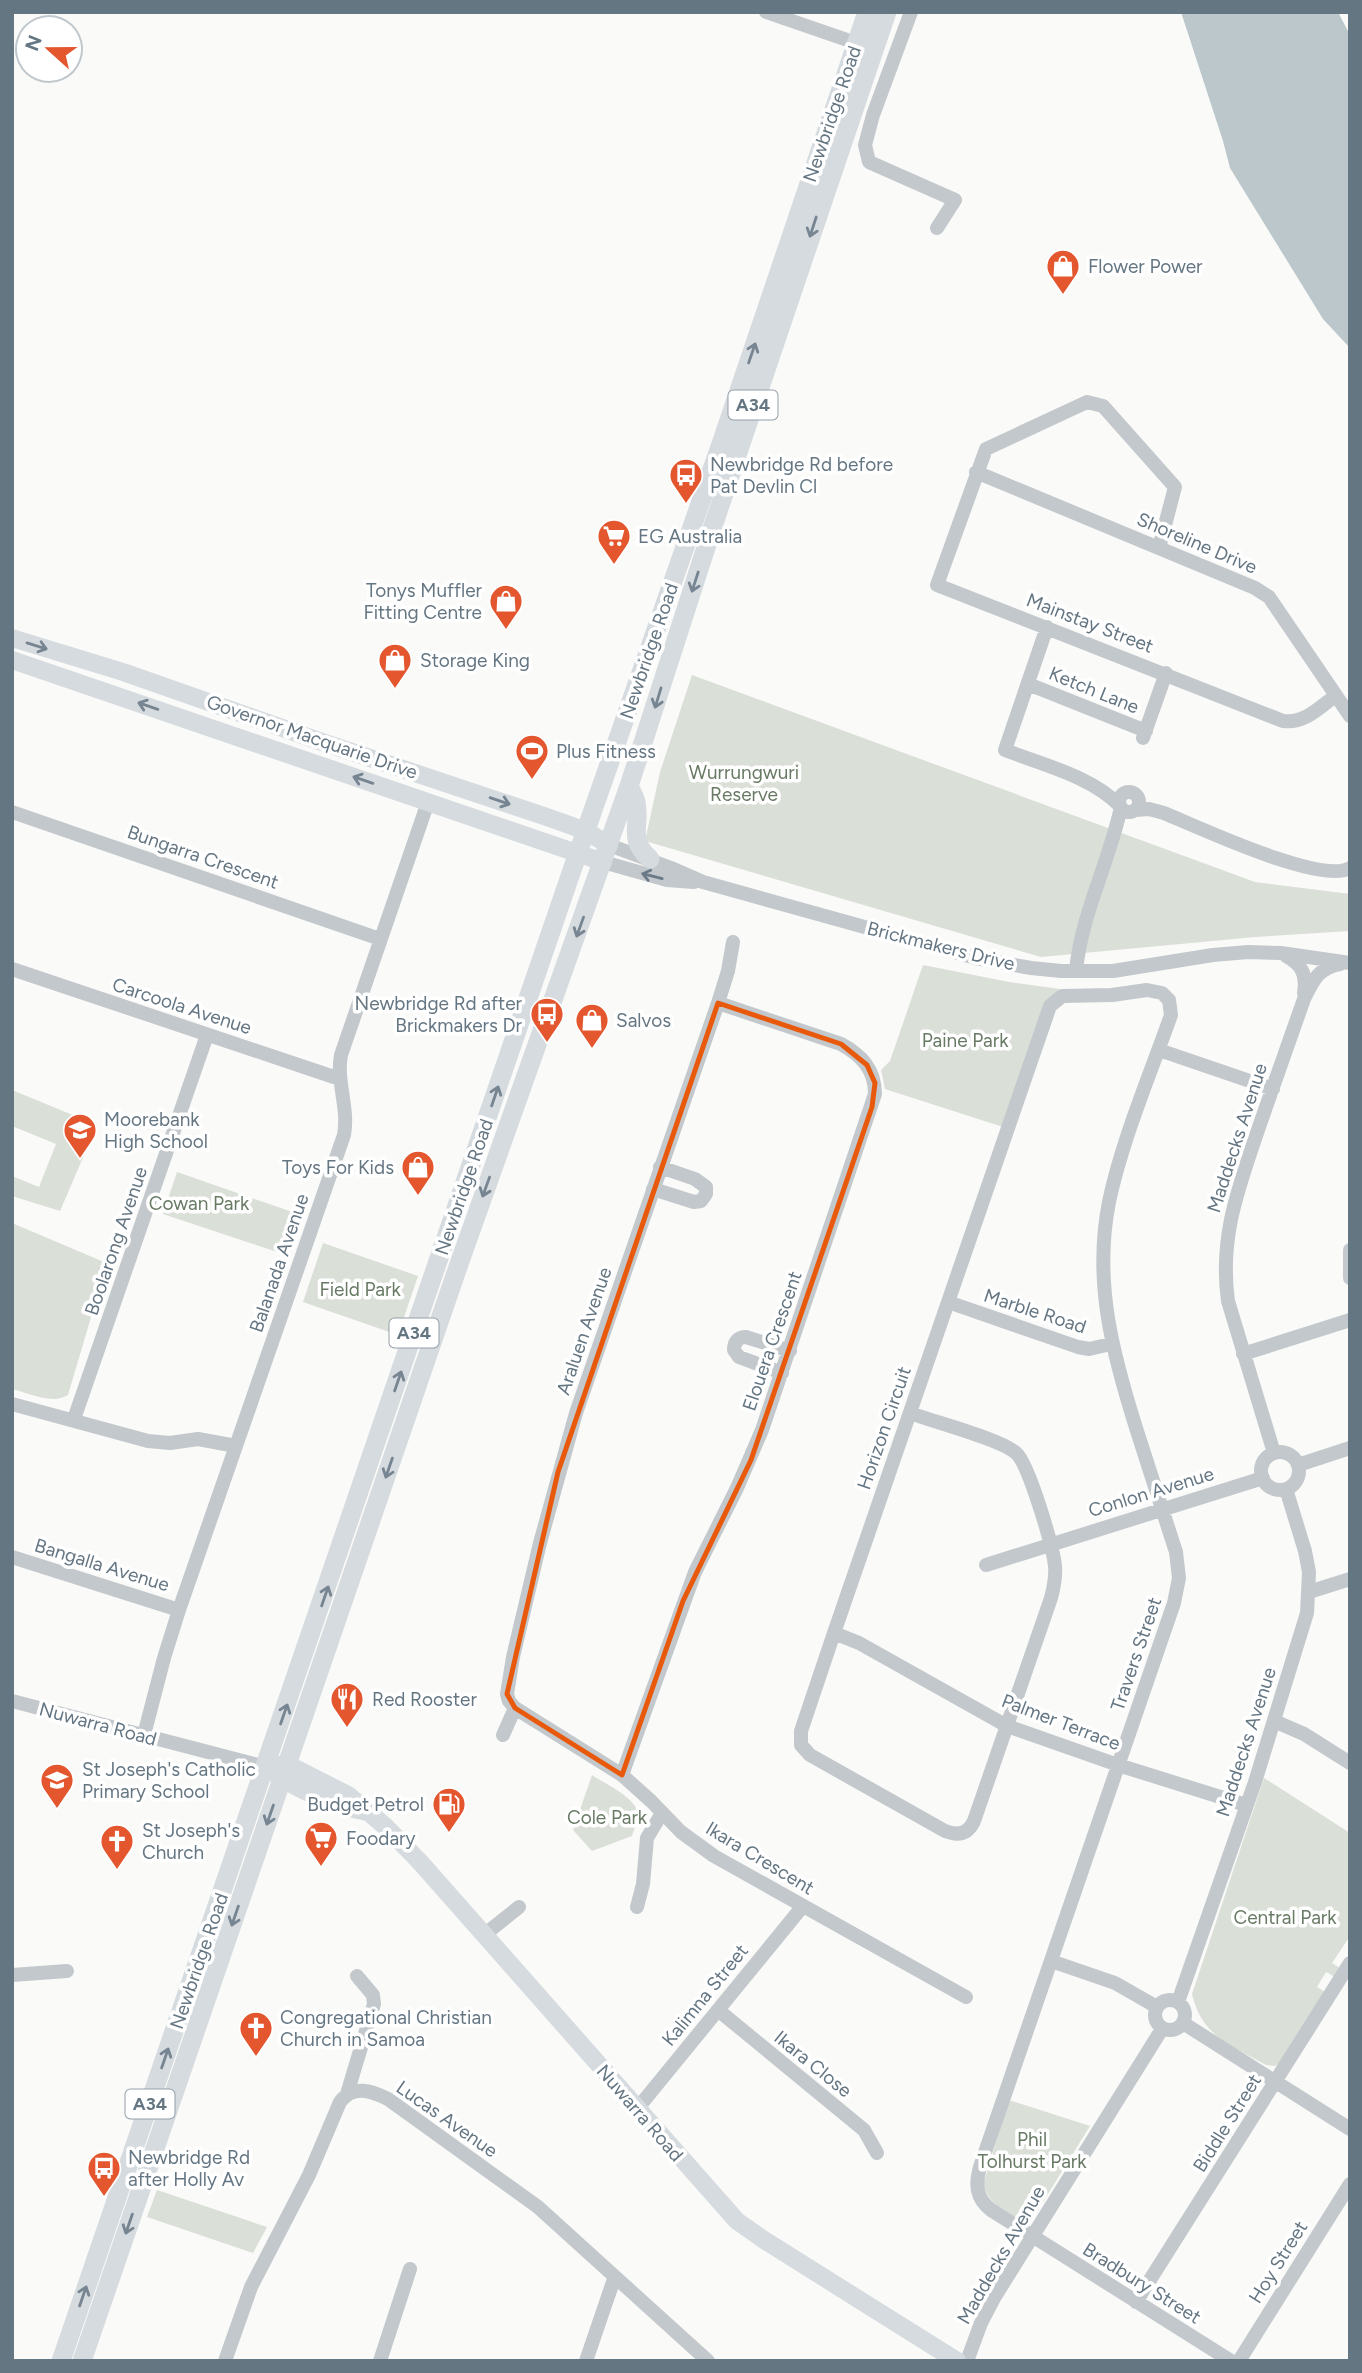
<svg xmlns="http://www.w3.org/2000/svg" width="1362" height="2373" font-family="Figtree,sans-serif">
<rect width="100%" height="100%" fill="#fafaf8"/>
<path fill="#dadfd7" d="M692 675 1255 882 1350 894V931L1255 937 1041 957 645 841 660 772Z
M923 965 1009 982 1060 989 1051 996 1003 1127 885 1089 881 1070 890 1061Z
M12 1090 97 1125 60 1211 12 1196V1176L39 1187 56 1144 12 1126Z
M177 1172 301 1215 286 1255 163 1214Z
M12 1223 111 1265 94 1307 68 1395C52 1405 29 1393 12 1389Z
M323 1243 418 1276 398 1335 303 1302Z
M592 1775C605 1784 636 1797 638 1814 638 1822 634 1829 632 1836L592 1851 573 1830Z
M1264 1778 1350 1833V1940L1348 1939 1332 1963 1340 1968 1335 1977 1326 1972 1317 1987 1325 1992 1283 2062 1275 2066 1266 2065C1231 2045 1202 2037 1192 1994Z
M1009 2100 1090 2126 1037 2212 1026 2221C1007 2218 989 2203 983 2185Z
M157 2190 267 2227 253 2253 147 2217Z"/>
<path fill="#bbc7cb" d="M1181 12H1338L1350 35V348L1323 319 1230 168 1223 141Z"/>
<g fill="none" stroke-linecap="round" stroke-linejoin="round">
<path stroke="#c3c8cc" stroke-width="14" d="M766 12 856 43
M911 12 873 115 865 145 869 162 955 200 937 228
M976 472 1255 588 1269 597 1350 716
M1159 548 1175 487 1103 406 1087 402 986 449 937 585 1283 721C1304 724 1319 708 1335 696
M1047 627 1005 750C1043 765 1091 776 1120 806
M1028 684 1146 731
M1143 738 1166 673
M1119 802a10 10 0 1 1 20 0a10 10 0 1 1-20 0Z
M1135 810 1149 809 1164 813C1198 827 1321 885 1350 868
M12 812 380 939
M609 845 671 868 703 882 976 958 1031 968 1061 971H1113L1213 955 1248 952 1281 953 1350 963
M603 862 667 880 694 882
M1286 956C1302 965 1307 974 1304 993
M12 969 340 1079
M1076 971C1081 915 1109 863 1121 807
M1159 1050 1273 1089
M653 1189 694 1202 701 1201 706 1194V1187L695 1179 660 1167
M1350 1250V1278
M948 1302 1078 1347 1089 1349 1111 1344
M1243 1354 1350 1320
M782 1373 739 1357 734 1350C734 1342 738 1337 746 1337L790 1351
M12 1404 148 1441 170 1443 198 1439 236 1446
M910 1413C934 1422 1000 1439 1016 1453 1029 1464 1053 1547 1055 1566 1056 1577 1054 1587 1051 1598L974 1821C968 1834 958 1836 945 1831L810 1755 801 1745V1731L834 1633 1050 1006 1062 996 1112 995 1147 990 1162 993 1169 1000 1171 1015C1150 1075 1122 1140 1109 1202 1093 1282 1113 1355 1137 1431 1150 1471 1163 1512 1176 1552L1179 1578 1174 1603 980 2167C975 2185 976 2198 991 2210L1231 2361
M74 1419 207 1035
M1261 1471a19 19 0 1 1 38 0a19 19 0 1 1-38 0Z
M1274 1453 1228 1301C1219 1236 1239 1187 1259 1127 1274 1084 1289 1042 1304 999 1313 981 1318 968 1340 964
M1298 1465 1350 1448
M12 1557 179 1610
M986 1565 1263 1478
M1309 1592 1350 1579
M834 1633 859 1643 1007 1726 1118 1765 1246 1805
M12 1701 266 1767
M515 1708 622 1775 651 1801 681 1832 714 1856 966 1997
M1274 1721 1304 1734 1350 1763
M144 1735 164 1658 179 1610 344 1135C349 1107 336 1082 341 1055L428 802
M503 1735 515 1708 509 1701 507 1694 513 1657 540 1543 576 1413 718 1003 728 971 733 942
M622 1775 695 1572 737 1488 762 1430 875 1094C875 1069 861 1055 841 1044L718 1003
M637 1907 643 1884 647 1838 662 1813
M484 1935 519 1907
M1051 1961 1115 1983 1157 2007
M12 1975 67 1971
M1155 2015a15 15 0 1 1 30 0a15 15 0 1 1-30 0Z
M1178 2002 1255 1782 1307 1613 1309 1572 1305 1551 1286 1489
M718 2010 864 2130 877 2153
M1183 2023 1350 2129
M347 2094 374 2004 373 1995 357 1976
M637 2109 803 1906
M1136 2302 1350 1963
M225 2361 251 2287 309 2175 340 2102C353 2084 372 2091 388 2099L538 2207 708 2361
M380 2361 410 2269
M586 2361 614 2279
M967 2361 981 2323 994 2298 1162 2029
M1239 2361 1350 2184"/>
<path stroke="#d6dbdf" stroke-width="18" d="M12 638 123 672 322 742 544 816 586 831 609 845
M12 660 603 862
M266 1767 287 1764 348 1795 386 1827 420 1862 737 2221 764 2240 957 2361
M271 1771C299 1791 334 1806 367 1812"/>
<path stroke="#d6dbdf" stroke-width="19" d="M629 786C631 791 635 797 636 802 641 827 627 838 650 859
M61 2361 571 873 722 441 867 12
M82 2361 459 1264 629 786 710 535 887 12"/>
</g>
<defs><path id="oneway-shaft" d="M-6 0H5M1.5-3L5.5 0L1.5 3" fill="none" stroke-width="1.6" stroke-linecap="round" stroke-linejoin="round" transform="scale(1.75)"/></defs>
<g stroke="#768591">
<use href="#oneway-shaft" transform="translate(813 227) rotate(108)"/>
<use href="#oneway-shaft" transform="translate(752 353) rotate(-71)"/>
<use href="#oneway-shaft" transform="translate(695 582) rotate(108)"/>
<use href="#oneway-shaft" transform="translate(37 646) rotate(17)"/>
<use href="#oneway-shaft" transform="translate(658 698) rotate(107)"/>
<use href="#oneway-shaft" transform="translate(148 706) rotate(-161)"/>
<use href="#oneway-shaft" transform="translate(363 780) rotate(-161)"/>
<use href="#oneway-shaft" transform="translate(500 801) rotate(19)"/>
<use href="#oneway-shaft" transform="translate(580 927) rotate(110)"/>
<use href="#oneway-shaft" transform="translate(495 1096) rotate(-71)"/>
<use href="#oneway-shaft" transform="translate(486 1187) rotate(110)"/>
<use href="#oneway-shaft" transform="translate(398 1381) rotate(-71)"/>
<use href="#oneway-shaft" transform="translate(389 1468) rotate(109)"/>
<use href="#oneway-shaft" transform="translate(325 1596) rotate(-71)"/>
<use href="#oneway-shaft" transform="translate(284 1714) rotate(-71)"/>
<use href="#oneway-shaft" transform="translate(270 1815) rotate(109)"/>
<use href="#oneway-shaft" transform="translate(235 1916) rotate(109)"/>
<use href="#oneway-shaft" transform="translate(165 2058) rotate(-71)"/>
<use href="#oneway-shaft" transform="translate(129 2224) rotate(109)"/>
<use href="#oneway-shaft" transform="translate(83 2296) rotate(-71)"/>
</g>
<use stroke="#6a7a87" href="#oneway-shaft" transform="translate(652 876) rotate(-166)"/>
<path fill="none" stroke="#e8590c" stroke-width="5" stroke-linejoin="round" d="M718 1003 841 1044 867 1065 875 1083 872 1107 751 1460 683 1601 622 1775 515 1708 507 1694 558 1472Z"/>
<defs>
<symbol id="shop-pin" viewBox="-11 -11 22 30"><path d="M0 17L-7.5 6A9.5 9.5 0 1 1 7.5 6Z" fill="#e4572e" stroke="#fff"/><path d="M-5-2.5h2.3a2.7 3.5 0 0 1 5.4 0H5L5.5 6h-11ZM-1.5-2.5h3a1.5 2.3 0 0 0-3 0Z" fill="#fff"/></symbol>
<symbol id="bus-pin" viewBox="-11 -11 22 30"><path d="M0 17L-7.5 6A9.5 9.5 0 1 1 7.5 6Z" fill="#e4572e" stroke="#fff"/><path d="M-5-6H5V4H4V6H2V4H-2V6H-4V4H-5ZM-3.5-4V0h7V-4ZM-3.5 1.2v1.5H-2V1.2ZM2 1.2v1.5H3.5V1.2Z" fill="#fff"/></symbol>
<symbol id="supermarket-pin" viewBox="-11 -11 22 30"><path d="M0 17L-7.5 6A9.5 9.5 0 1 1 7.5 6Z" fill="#e4572e" stroke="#fff"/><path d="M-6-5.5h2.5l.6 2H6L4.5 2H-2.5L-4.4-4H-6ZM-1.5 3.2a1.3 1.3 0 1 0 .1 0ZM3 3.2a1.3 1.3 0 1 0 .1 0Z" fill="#fff"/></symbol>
<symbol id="stadium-pin" viewBox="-11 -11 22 30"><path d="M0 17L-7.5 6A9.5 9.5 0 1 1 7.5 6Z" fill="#e4572e" stroke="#fff"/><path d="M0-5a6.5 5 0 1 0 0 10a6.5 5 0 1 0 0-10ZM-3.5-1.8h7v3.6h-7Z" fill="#fff"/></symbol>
<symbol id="school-pin" viewBox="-11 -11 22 30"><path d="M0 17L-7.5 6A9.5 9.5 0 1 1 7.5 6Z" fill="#e4572e" stroke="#fff"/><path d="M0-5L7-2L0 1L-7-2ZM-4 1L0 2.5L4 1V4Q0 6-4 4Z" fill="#fff"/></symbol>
<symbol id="restaurant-pin" viewBox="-11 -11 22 30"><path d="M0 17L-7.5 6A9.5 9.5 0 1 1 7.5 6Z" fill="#e4572e" stroke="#fff"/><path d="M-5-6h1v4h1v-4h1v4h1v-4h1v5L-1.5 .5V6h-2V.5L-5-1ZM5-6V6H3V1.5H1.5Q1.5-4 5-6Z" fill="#fff"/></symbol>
<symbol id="fuel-pin" viewBox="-11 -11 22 30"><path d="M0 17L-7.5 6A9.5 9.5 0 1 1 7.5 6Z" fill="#e4572e" stroke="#fff"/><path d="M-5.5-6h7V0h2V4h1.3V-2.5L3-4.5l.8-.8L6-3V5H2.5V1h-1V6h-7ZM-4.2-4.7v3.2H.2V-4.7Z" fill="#fff"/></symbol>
<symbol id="church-pin" viewBox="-11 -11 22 30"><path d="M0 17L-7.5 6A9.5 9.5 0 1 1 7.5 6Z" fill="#e4572e" stroke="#fff"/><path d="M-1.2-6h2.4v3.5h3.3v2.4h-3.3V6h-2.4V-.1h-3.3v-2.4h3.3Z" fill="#fff"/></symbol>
</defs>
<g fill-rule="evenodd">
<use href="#shop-pin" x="1044" y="247" width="38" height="52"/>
<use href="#bus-pin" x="667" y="456" width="38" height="52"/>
<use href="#supermarket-pin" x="595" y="517" width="38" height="52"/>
<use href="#shop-pin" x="487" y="582" width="38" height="52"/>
<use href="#shop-pin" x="376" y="641" width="38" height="52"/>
<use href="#stadium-pin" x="513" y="732" width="38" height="52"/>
<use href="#bus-pin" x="528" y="995" width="38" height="52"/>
<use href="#shop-pin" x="573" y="1001" width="38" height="52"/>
<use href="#school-pin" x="61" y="1111" width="38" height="52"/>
<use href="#shop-pin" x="399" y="1148" width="38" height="52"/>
<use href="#restaurant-pin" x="328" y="1680" width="38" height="52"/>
<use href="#school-pin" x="38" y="1761" width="38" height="52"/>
<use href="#fuel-pin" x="430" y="1785" width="38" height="52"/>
<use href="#supermarket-pin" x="302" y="1819" width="38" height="52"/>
<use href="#church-pin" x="98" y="1822" width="38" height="52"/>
<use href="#church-pin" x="237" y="2009" width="38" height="52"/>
<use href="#bus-pin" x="85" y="2149" width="38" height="52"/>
</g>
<g text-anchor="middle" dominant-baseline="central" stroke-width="7" stroke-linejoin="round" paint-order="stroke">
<g fill="#fff" stroke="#939fa8" stroke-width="2">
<rect x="728.5" y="390.5" width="49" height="29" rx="5"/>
<rect x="389.5" y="1318.5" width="49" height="29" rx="5"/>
<rect x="125.5" y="2089.5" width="49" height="29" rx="5"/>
</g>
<g font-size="18" font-weight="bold" fill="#657683">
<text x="753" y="405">A34</text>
<text x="414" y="1333">A34</text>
<text x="150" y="2104">A34</text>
</g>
<g font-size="19" fill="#657683" stroke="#fff">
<text transform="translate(832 114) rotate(-71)">Newbridge Road</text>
<text transform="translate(1197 543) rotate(23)">Shoreline Drive</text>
<text transform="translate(1090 623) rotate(21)">Mainstay Street</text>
<text transform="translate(649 651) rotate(-71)">Newbridge Road</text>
<text transform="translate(1094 690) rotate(22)">Ketch Lane</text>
<text transform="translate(312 737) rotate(19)">Governor Macquarie Drive</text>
<text transform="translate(203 857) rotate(19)">Bungarra Crescent</text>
<text transform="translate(941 946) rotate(14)">Brickmakers Drive</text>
<text transform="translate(182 1006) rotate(18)">Carcoola Avenue</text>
<text transform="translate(1237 1138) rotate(-72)">Maddecks Avenue</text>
<text transform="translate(464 1187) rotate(-71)">Newbridge Road</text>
<text transform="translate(116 1241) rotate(-71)">Boolarong Avenue</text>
<text transform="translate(279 1263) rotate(-71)">Balanada Avenue</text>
<text transform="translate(1035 1311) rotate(18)">Marble Road</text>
<text transform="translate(584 1331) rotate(-71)">Araluen Avenue</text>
<text transform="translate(772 1341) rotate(-71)">Elouera Crescent</text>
<text transform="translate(884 1428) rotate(-71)">Horizon Circuit</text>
<text transform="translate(1151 1492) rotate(-17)">Conlon Avenue</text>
<text transform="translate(102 1565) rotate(17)">Bangalla Avenue</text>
<text transform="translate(1136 1654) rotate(-71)">Travers Street</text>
<text transform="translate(1061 1722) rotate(21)">Palmer Terrace</text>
<text transform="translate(98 1724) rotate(15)">Nuwarra Road</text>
<text transform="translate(1246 1742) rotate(-72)">Maddecks Avenue</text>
<text transform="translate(760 1858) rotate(31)">Ikara Crescent</text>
<text transform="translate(199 1961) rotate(-71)">Newbridge Road</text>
<text transform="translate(705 1995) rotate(-51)">Kalimna Street</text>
<text transform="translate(813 2064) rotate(39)">Ikara Close</text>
<text transform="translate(640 2113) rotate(49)">Nuwarra Road</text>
<text transform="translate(447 2119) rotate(35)">Lucas Avenue</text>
<text transform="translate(1227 2123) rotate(-58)">Biddle Street</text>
<text transform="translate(1001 2255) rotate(-60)">Maddecks Avenue</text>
<text transform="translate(1278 2262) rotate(-58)">Hoy Street</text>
<text transform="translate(1142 2283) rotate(32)">Bradbury Street</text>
</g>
<g font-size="19" fill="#657683" stroke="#fff" text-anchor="start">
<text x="1088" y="266">Flower Power</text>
<text x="710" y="464">Newbridge Rd before<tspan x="710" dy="22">Pat Devlin Cl</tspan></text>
<text x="638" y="536">EG Australia</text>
<text x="482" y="590" text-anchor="end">Tonys Muffler<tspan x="482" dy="22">Fitting Centre</tspan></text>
<text x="420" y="660">Storage King</text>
<text x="556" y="751">Plus Fitness</text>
<text x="522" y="1003" text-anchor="end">Newbridge Rd after<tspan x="522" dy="22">Brickmakers Dr</tspan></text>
<text x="616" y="1020">Salvos</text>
<text x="104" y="1119">Moorebank<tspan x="104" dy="22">High School</tspan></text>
<text x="394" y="1167" text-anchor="end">Toys For Kids</text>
<text x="372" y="1699">Red Rooster</text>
<text x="82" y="1769">St Joseph's Catholic<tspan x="82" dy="22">Primary School</tspan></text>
<text x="424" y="1804" text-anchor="end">Budget Petrol</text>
<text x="142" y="1830">St Joseph's<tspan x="142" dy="22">Church</tspan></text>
<text x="346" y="1838">Foodary</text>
<text x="280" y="2017">Congregational Christian<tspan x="280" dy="22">Church in Samoa</tspan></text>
<text x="128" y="2157">Newbridge Rd<tspan x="128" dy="22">after Holly Av</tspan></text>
</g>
<g font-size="19" fill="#687a64" stroke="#fff">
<text x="744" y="772">Wurrungwuri<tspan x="744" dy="22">Reserve</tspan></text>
<text x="965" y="1040">Paine Park</text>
<text x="199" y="1203">Cowan Park</text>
<text x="360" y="1289">Field Park</text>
<text x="607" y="1817">Cole Park</text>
<text x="1285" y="1917">Central Park</text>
<text x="1032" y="2139">Phil<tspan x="1032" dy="22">Tolhurst Park</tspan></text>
</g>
</g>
<rect width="1362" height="2373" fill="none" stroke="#657683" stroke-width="28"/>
<g transform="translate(49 49) rotate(291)"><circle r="33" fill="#ffffff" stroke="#c1c8cd" stroke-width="2"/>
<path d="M0-5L12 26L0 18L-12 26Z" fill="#e4572e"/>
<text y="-10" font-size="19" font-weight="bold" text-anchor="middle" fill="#657683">N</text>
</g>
</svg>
